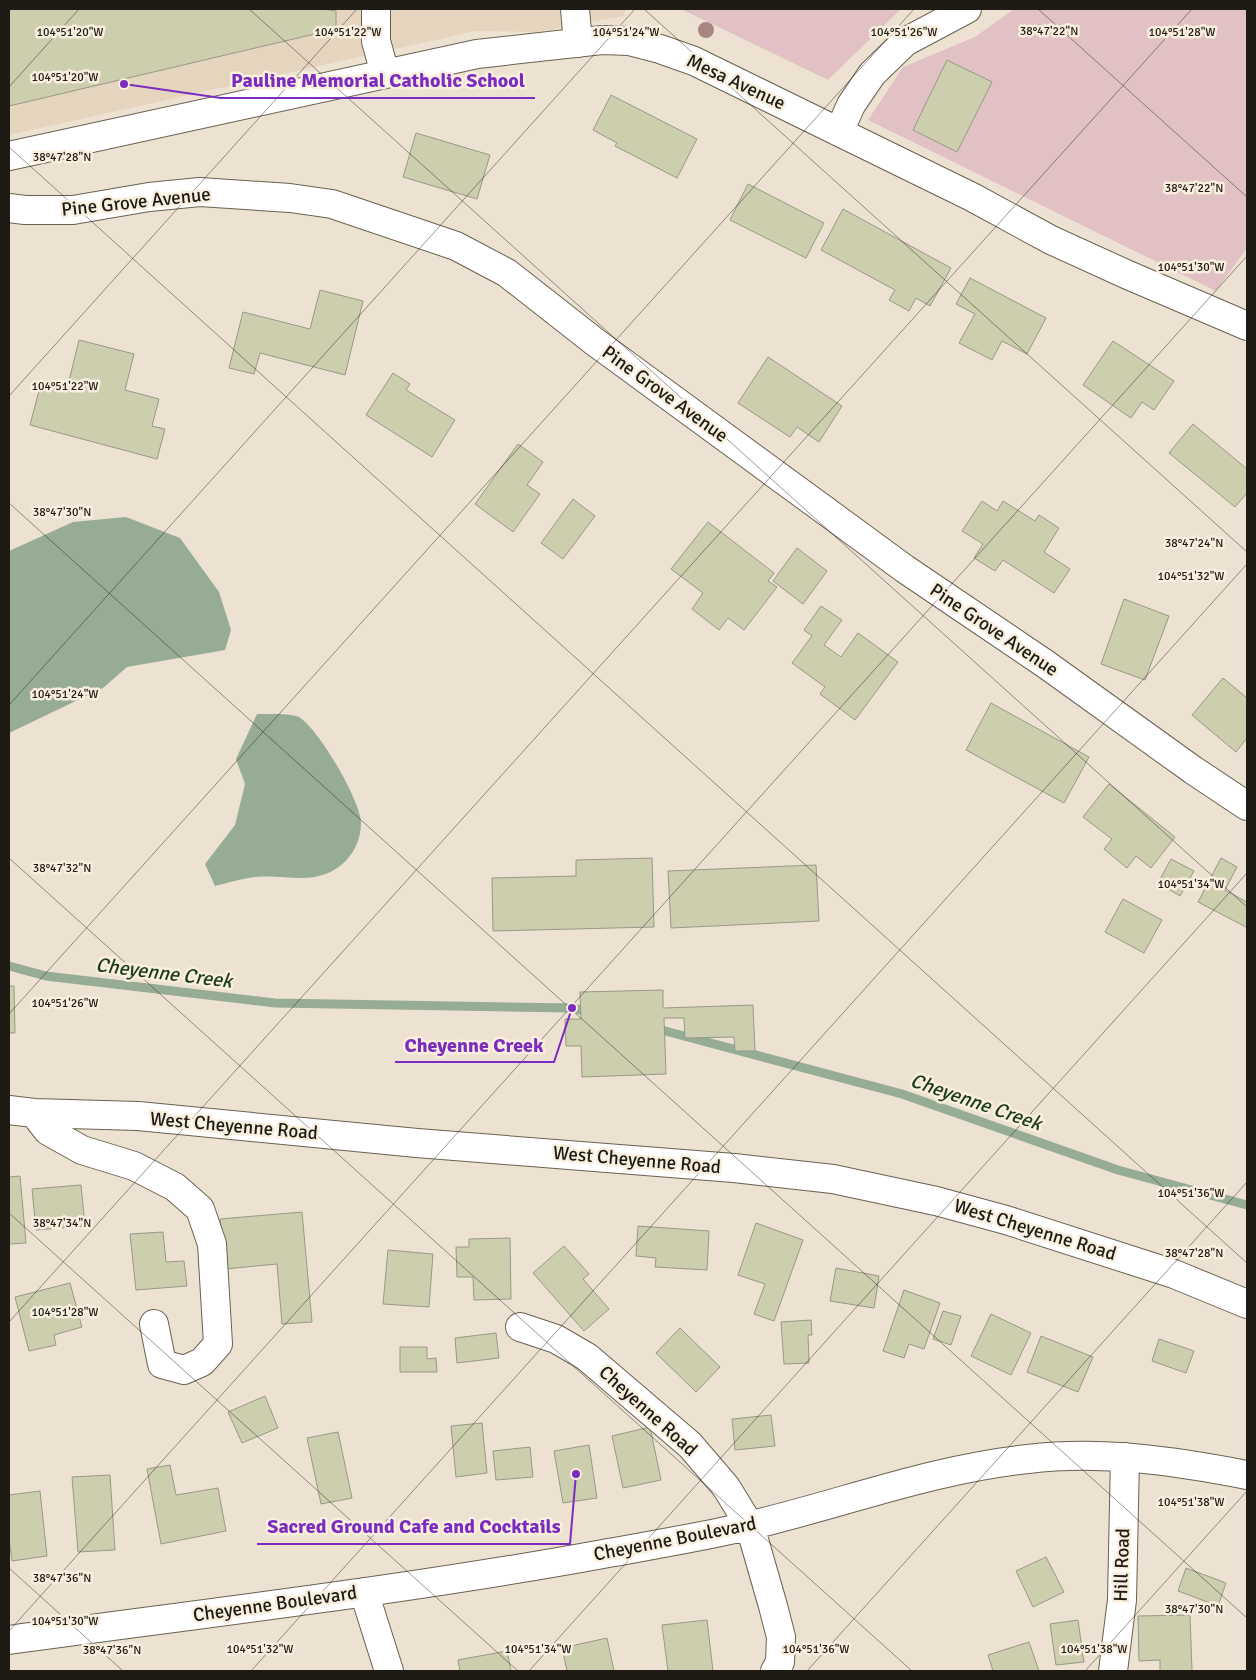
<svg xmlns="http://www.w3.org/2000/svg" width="1256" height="1680" font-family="Signika,sans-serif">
<rect width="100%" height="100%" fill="#ede2d1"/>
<path fill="#e5d5bf" d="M9 9H626L623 16 536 32 476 31 9 135Z"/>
<path fill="#e1c1c3" d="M681 9H901L828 80Z
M1014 9H1247V248L1216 291 868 120 903 67 975 37Z"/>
<path fill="#96ac94" d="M126 517 180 538 219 592 231 630 225 650 127 667 103 688 9 733V551L73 522Z
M257 714C267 714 292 713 299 717 318 728 361 801 361 823 361 840 353 856 340 866 314 886 286 874 256 877 243 878 228 883 215 886L205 864 235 825 245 784 236 759Z"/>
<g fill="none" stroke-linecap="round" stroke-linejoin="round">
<path stroke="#96ac94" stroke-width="9" d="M9 966 46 976 275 1003 572 1008 590 1012
M654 1028 902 1094 1118 1170 1247 1205"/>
</g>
<path fill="#ccceae" stroke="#979886" d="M9 9H322L336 11V29L9 106Z
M947 60 992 82 957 152 913 130Z
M611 95 697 139 677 178 615 146 617 143 593 130Z
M416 133 490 155 477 199 403 177Z
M748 184 824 223 806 258 730 220Z
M843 209 951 268 930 306 916 298 909 311 889 300 895 290 821 250Z
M970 278 1046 318 1027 354 1002 341 992 360 959 343 975 314 956 304Z
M320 290 363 301 345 375 260 353 254 374 229 368 243 312 310 329Z
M79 340 134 354 125 390 159 399 152 426 165 429 157 459 30 425 41 383 67 389Z
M1113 341 1174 381 1154 410 1142 402 1131 418 1083 385Z
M768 357 842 406 819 442 797 427 790 437 738 403Z
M393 373 410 384 406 390 455 420 432 457 366 415Z
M1193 424 1247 469V493L1235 507 1169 453Z
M518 444 543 462 527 485 540 494 513 532 475 504Z
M573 499 595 516 563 559 541 543Z
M982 501 997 511 1003 501 1035 521 1039 515 1059 528 1044 552 1070 569 1054 593 1003 560 995 571 974 558 983 544 962 531Z
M708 522 774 573 768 581 777 587 744 630 728 618 719 630 692 609 703 593 671 569Z
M797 548 827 571 803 604 773 581Z
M1124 599 1169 616 1145 680 1101 664Z
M821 606 842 620 824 645 841 657 858 633 898 662 855 720 820 694 825 687 792 663 812 636 804 630Z
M1223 678 1247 698V738L1236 752 1192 715Z
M991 703 1089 757 1064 803 966 750Z
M1109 784 1175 837 1151 868 1136 856 1127 868 1104 849 1112 839 1083 817Z
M652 858 654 927 493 931 492 878 576 876V860Z
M1221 858 1237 867 1225 890 1247 902V924L1246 927 1198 902Z
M1171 859 1194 871 1180 896 1158 883Z
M816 865 819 921 671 928 668 871Z
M1123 899 1162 920 1144 953 1105 932Z
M9 986H14L15 1033H9Z
M663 990V1008L753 1005 755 1051H735L734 1037 685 1038 684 1018H664L666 1074 582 1077 581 1046H566L565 1019H581L580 992Z
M20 1176 26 1243 9 1244V1177Z
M81 1185 85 1226 36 1230 32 1189Z
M302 1212 312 1322 282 1324 277 1264 225 1269 220 1219Z
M756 1223 803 1240 774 1321 754 1314 765 1284 738 1275Z
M638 1226 709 1231 707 1270 655 1267 656 1258 636 1256Z
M163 1232 166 1262 184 1261 187 1286 136 1290 130 1234Z
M510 1238 511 1299 474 1300 473 1277H457L456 1247H469V1239Z
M564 1246 589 1274 583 1279 609 1309 584 1331 533 1273Z
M388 1250 433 1254 429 1307 383 1304Z
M836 1268 879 1276 874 1308 830 1301Z
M70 1283 82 1327 54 1335 56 1345 29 1351 15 1297Z
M904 1290 940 1303 924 1349 909 1344 904 1358 883 1351Z
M943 1311 961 1316 951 1345 933 1339Z
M991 1314 1031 1333 1011 1375 971 1356Z
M811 1320 812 1335H808L809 1363 784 1364 781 1322Z
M680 1328 720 1367 696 1392 656 1353Z
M496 1333 499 1358 457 1363 455 1338Z
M1041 1336 1093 1357 1078 1392 1027 1372Z
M1159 1339 1194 1351 1186 1373 1152 1361Z
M400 1347H427V1359L436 1358 437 1372H400Z
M265 1396 278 1428 242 1443 228 1412Z
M771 1415 775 1446 735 1450 732 1419Z
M482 1423 487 1473 456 1477 451 1426Z
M650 1427 661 1480 623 1488 612 1436Z
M338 1432 352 1498 321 1504 307 1438Z
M589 1445 597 1498 563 1503 554 1451Z
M530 1447 533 1477 496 1480 493 1451Z
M170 1465 176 1495 218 1488 226 1531 161 1544 147 1469Z
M110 1475 115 1550 78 1552 72 1477Z
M40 1491 47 1556 12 1561 9 1538V1495Z
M1046 1557 1064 1592 1033 1607 1016 1571Z
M1186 1568 1226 1583 1218 1606 1178 1591Z
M1190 1615 1192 1671H1160V1660L1139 1661 1138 1616Z
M707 1620 713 1671H668L662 1625Z
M1078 1620 1084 1662 1056 1665 1050 1624Z
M607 1638 614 1671H567L562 1648Z
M1029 1642 1039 1671H993L988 1655Z
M507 1651 511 1671H460L458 1660Z"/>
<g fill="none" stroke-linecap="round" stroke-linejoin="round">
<defs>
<path id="minor" d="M376 9V41L385 74
M575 9 578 43
M839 132 851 105 872 74 905 42 967 9
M9 156 477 54 602 40 629 41 660 49 694 61 972 197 1051 240 1128 275 1247 326
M9 208 25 210H73L149 197 200 192 290 198 332 204 456 246 507 273 595 342 905 569 1044 663 1193 770 1247 806
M9 1110 34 1113 138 1116 417 1143 734 1168 833 1179 936 1201 1006 1220 1174 1274 1247 1304
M34 1113 48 1131 82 1150 134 1166 175 1187 200 1209 212 1244 218 1344 202 1362 184 1370 162 1364 154 1324
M520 1327 556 1339 587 1357 690 1445 726 1487 750 1526 773 1606 781 1637 780 1662 775 1671
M364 1592 389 1671
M9 1640C207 1613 406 1590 603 1554 652 1545 703 1537 752 1525 844 1503 933 1469 1028 1459 1101 1450 1175 1461 1247 1475
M1113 1671 1122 1600 1125 1457"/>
</defs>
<use href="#minor" stroke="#6a6152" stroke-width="30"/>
<use href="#minor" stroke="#fff" stroke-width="28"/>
</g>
<circle fill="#a78581" cx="706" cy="30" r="8"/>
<path fill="none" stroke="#1e1a14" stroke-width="1" stroke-opacity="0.45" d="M249 9 1247 907M644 9 1247 552M1038 9 1247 197M9 87 79 9M9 147 1247 1263M9 396 357 9M9 503 1247 1618M9 705 635 9M9 858 912 1671M9 1014 914 9M9 1213 518 1671M9 1322 1192 9M9 1568 123 1671M9 1631 1247 256M251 1671 1247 564M529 1671 1247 873M807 1671 1247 1182M1085 1671 1247 1491"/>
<g text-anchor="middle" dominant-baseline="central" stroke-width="5" stroke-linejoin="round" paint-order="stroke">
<g font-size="19" fill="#1e1a14" stroke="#faefde">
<text transform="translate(736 82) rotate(25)">Mesa Avenue</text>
<text transform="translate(136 202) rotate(-6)">Pine Grove Avenue</text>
<text transform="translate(665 394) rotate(36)">Pine Grove Avenue</text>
<text transform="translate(994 630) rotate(34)">Pine Grove Avenue</text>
<text transform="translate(234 1126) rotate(5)">West Cheyenne Road</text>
<text transform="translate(637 1160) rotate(5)">West Cheyenne Road</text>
<text transform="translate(1035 1230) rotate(17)">West Cheyenne Road</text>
<text transform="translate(648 1411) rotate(42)">Cheyenne Road</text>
<text transform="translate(675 1539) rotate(-11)">Cheyenne Boulevard</text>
<text transform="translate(1122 1565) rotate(-88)">Hill Road</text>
<text transform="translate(275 1604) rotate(-8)">Cheyenne Boulevard</text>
</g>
<g font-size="20" font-style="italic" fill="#1a3c18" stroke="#faefde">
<text transform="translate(164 973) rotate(7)">Cheyenne Creek</text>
<text transform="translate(976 1102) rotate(19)">Cheyenne Creek</text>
</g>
</g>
<g font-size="12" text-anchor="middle" fill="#1e1a14" stroke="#faefde" stroke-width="5" stroke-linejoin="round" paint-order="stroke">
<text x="1049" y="35">38°47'22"N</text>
<text x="70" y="36">104°51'20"W</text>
<text x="348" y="36">104°51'22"W</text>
<text x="626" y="36">104°51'24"W</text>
<text x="904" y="36">104°51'26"W</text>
<text x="1182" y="36">104°51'28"W</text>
<text x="65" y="81">104°51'20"W</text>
<text x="62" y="161">38°47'28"N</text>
<text x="1194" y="192">38°47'22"N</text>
<text x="1191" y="271">104°51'30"W</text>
<text x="65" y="390">104°51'22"W</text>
<text x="62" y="516">38°47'30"N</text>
<text x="1194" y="547">38°47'24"N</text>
<text x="1191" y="580">104°51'32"W</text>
<text x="65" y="698">104°51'24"W</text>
<text x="62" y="872">38°47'32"N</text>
<text x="1191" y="888">104°51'34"W</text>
<text x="65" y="1007">104°51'26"W</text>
<text x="1191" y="1197">104°51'36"W</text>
<text x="62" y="1227">38°47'34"N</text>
<text x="1194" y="1257">38°47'28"N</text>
<text x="65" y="1316">104°51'28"W</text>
<text x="1191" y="1506">104°51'38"W</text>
<text x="62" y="1582">38°47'36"N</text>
<text x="1194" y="1613">38°47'30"N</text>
<text x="65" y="1625">104°51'30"W</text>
<text x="260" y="1653">104°51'32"W</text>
<text x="538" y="1653">104°51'34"W</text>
<text x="816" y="1653">104°51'36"W</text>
<text x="1094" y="1653">104°51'38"W</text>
<text x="112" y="1654">38°47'36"N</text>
</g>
<path fill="none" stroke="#7b2cbf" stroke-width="2" d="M124 84L221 98H535M572 1008L554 1062H395M576 1474L570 1544H257"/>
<g fill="#7b2cbf" stroke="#faefde" stroke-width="2">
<circle cx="124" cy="84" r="5"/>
<circle cx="572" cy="1008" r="5"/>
<circle cx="576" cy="1474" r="5"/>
</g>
<g font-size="20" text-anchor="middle" font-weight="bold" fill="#7b2cbf" stroke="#faefde" stroke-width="5" stroke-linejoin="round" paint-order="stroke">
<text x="378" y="87">Pauline Memorial Catholic School</text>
<text x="474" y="1052">Cheyenne Creek</text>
<text x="414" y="1533">Sacred Ground Cafe and Cocktails</text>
</g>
<rect width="1256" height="1680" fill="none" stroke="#1e1a14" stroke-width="20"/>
</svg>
